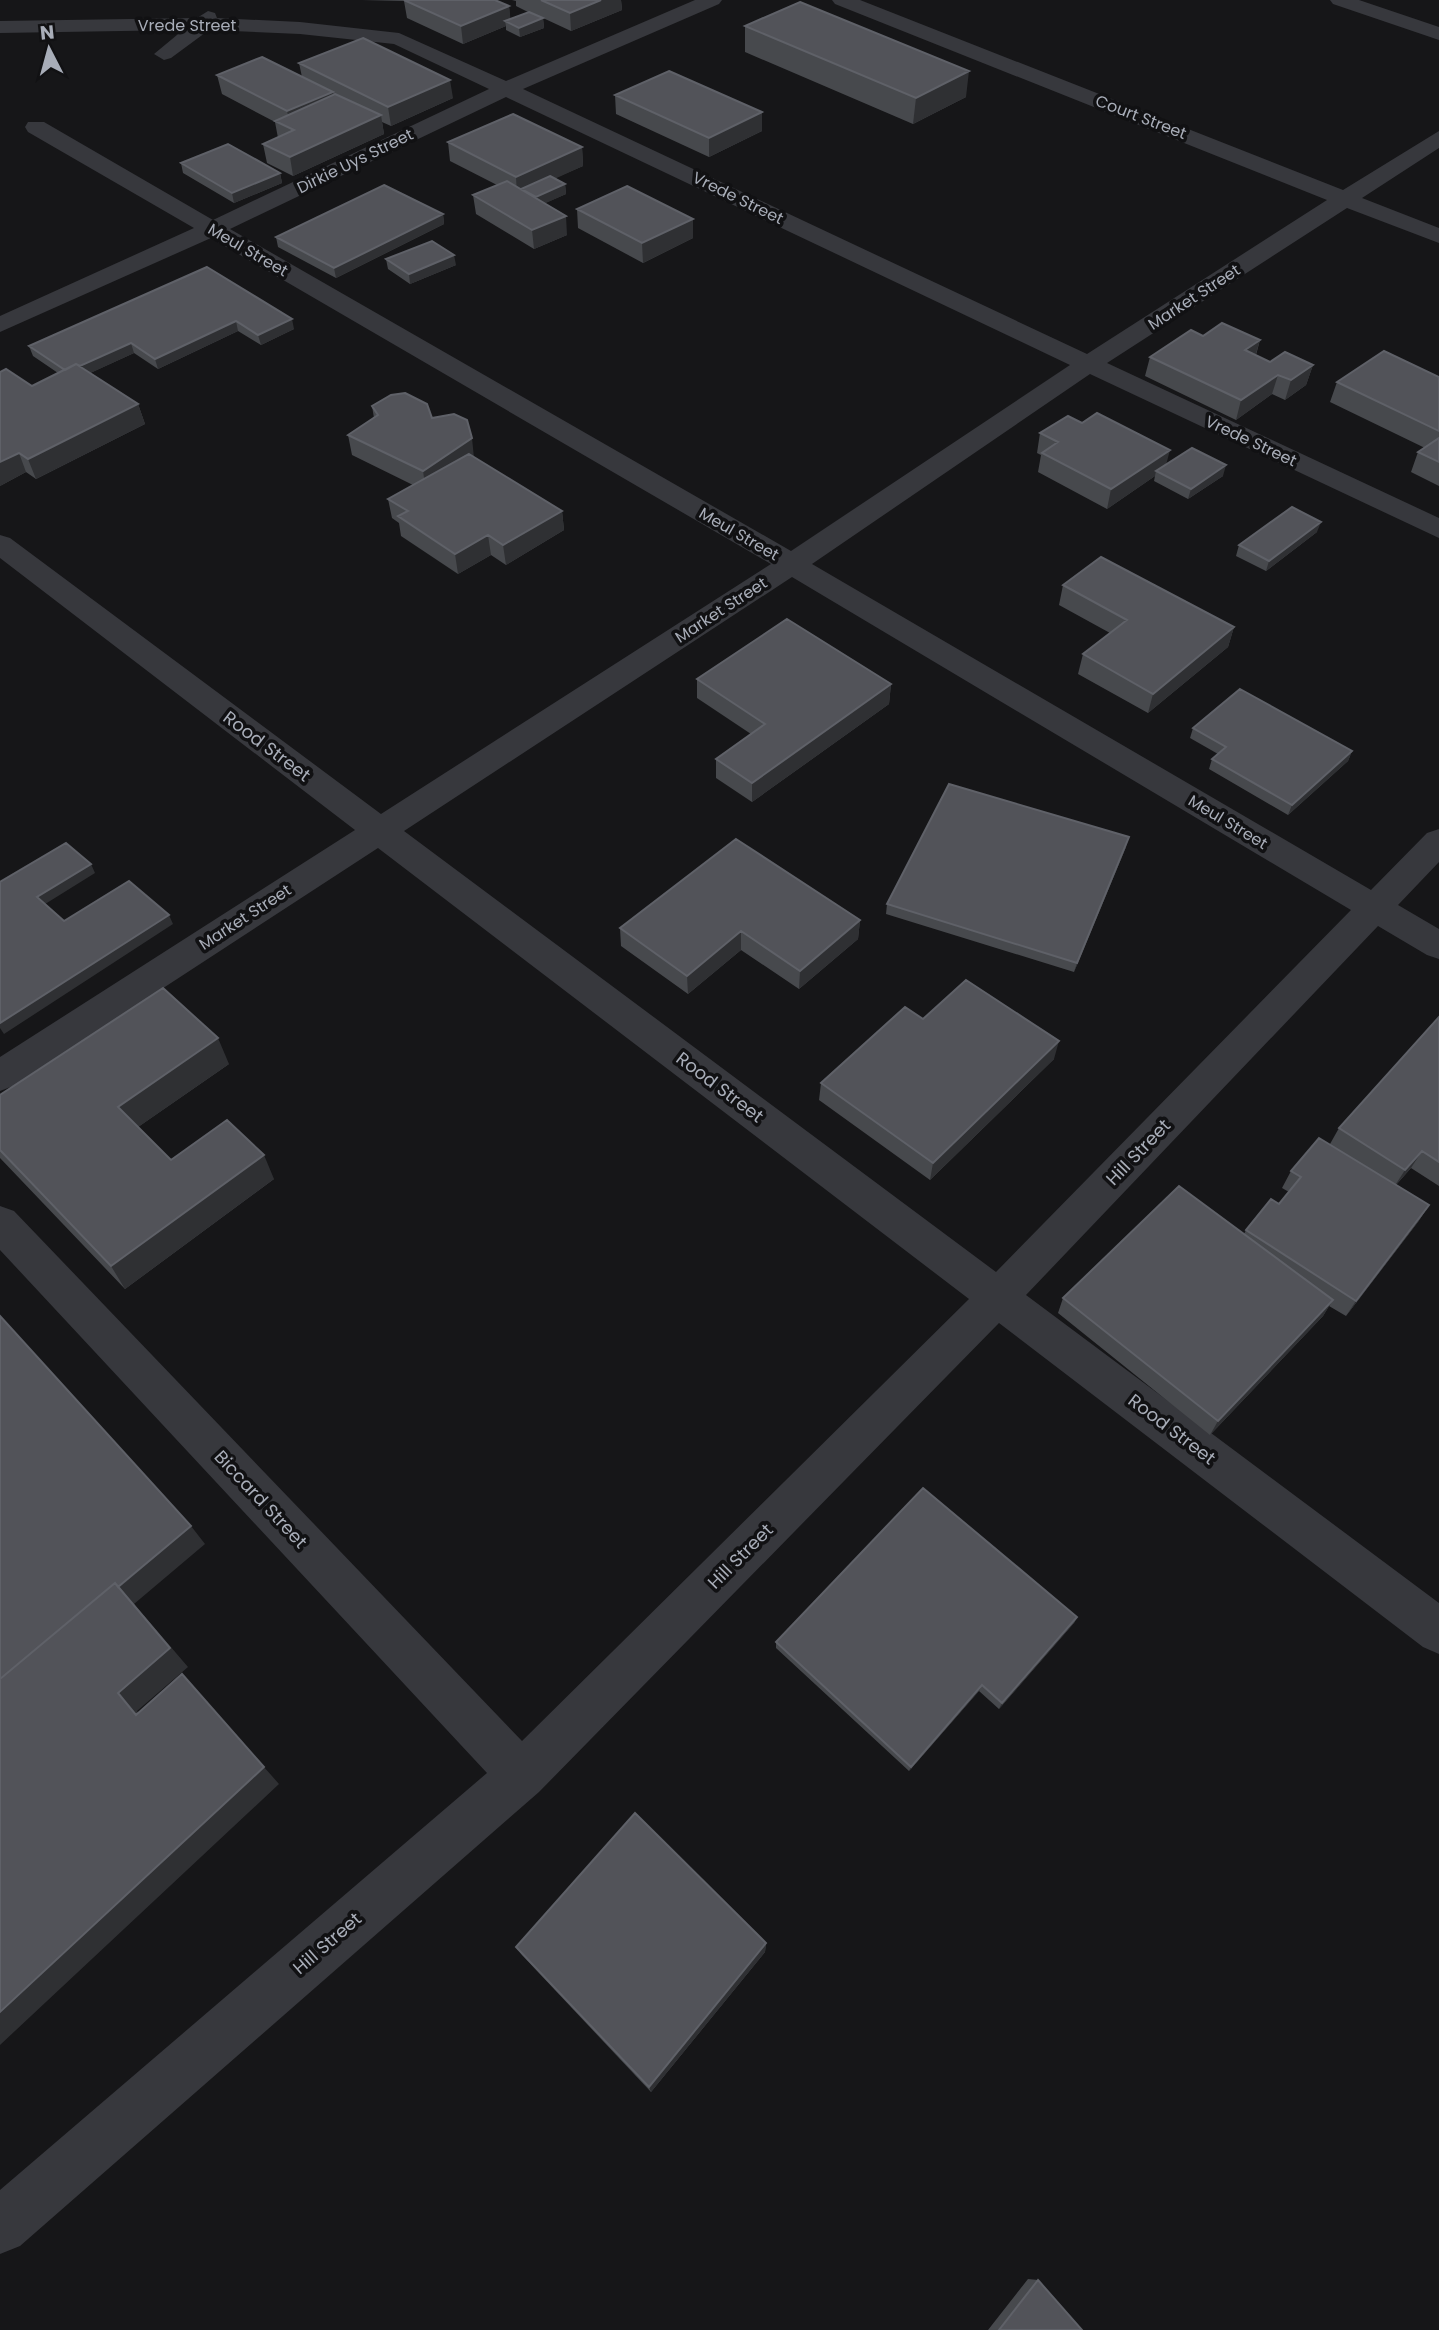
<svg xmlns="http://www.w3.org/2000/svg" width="1439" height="2330" font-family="Poppins,sans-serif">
<rect width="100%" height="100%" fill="#161618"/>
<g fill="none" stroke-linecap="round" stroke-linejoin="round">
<path fill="#37383d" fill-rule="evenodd" d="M695 0H722L719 4 523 89 1087 354 1327 200 835 4 832 0H860L1343 190 1439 131V148L1362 198 1439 228V243L1347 208 1107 363 1439 518V538L1090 374 812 564 1371 890 1427 833 1439 829V862L1398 905 1439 929V959L1427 955 1378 926 1026 1295 1439 1603V1654L1423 1647 999 1323 539 1792 20 2246 0 2254V2190L487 1773 0 1250V1206L14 1211 522 1741 969 1299 378 848 13 1086 0 1091V1057L355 830 0 558V535L10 538 381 814 771 564 211 238 0 332V316L194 228 28 132 25 127 28 122H44L213 220 489 89 394 44 300 34 209 30 171 58 164 60 154 54 183 30 0 33V21L197 18 208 11 215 13 217 18 300 22 399 33 506 81ZM506 97 1070 365 791 551 230 229ZM792 577 1351 910 996 1272 404 831Z
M1330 0H1359L1439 27V40L1333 4Z"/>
</g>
<path fill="#47494d" d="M362 0H495L509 6 510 19 528 12 516 6V1L512 0H621L622 10 571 31 543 18 544 28 520 37 506 30V26L463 44 407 18 404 1Z
M745 26 966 97 913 124 745 52Z
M299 63 453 98 391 126 382 122 384 134 293 176 267 163 263 144 278 138 275 122 222 94 217 75 302 77Z
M615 95 762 131 709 157 616 114Z
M448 142 582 147 583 166 555 178 565 184 566 194 545 203 567 235 534 249 476 214 473 195 497 185 450 161Z
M181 163 280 173 282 183 234 203 183 173Z
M577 209 693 219V238L643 263 578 228Z
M443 214 444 224 336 278 278 247 276 237Z
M386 259 456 265 410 284 388 269Z
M207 267 294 329 261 345 238 331 158 369 134 353 90 373 138 404 145 424 36 479 26 472 0 486 32 386 58 373 33 356 29 346Z
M1203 336 1260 340 1256 355 1270 362 1313 365 1306 385 1285 400 1272 394 1236 420 1145 376 1150 357Z
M1439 377V486L1411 472 1418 452 1425 448 1330 402 1337 382Z
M372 406 432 418 474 457 562 511 564 530 506 565 491 555 458 574 401 536 399 523 392 518 388 499 413 485 352 455 348 435 374 418Z
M1040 433 1166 464 1223 476 1188 499 1154 481 1155 476 1107 509 1038 472 1041 455 1037 453Z
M1317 532 1266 571 1236 556 1239 545Z
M1063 585 1234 627 1228 647 1148 713 1078 674 1083 654 1110 633 1059 605Z
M697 679 891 684 889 704 752 802 716 778V759L751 734 697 698Z
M1193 728 1352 751 1348 761 1288 815 1209 769 1212 759 1218 754 1190 738Z
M1126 847 1074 972 886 914 887 904Z
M860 920 858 939 799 989 741 950 688 994 621 946 620 928Z
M1439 1018V1186L1411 1168 1396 1185 1429 1205 1418 1222 1346 1316 1329 1306 1323 1316 1210 1435 1058 1313 1063 1298 1244 1234 1246 1230 1279 1204 1289 1192 1282 1188 1291 1171 1330 1144 1339 1128Z
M923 1019 1054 1059 930 1180 819 1100 821 1083Z
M229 1064 138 1127 171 1160 274 1179 125 1289 0 1158V1095Z
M1077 1617 1074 1623 999 1709 979 1691 909 1771 776 1648V1642Z
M766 1943 765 1952 651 2092 522 1955 516 1947Z
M1028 2279 1038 2280 1082 2330H988Z"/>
<path fill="#2f3033" d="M601 0H621L622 10 571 31 570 13Z
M509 6 511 24 505 21 506 26 463 44 461 26Z
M543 18 544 28 520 37 519 28Z
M969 71 966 97 913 124 916 98Z
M450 80 453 98 391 126 388 107Z
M333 92 336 111 291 129 287 111Z
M762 112V131L709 157V138Z
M381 115 384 134 293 176 290 157Z
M582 147 583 166 517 196 516 177Z
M280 173 282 183 234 203 232 193Z
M565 184 566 194 537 207 536 197Z
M443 214 444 224 336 278 334 268Z
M566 216 567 235 534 249 532 230Z
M693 219V238L643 263 642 243Z
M454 255 456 265 410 284 409 274Z
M292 319 294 329 261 345 258 335Z
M236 321 238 331 158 369 155 359Z
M1260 340 1254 360 1245 350Z
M131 343 134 353 71 382 68 372Z
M1313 365 1306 385 1285 400 1291 380Z
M1278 375 1272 394 1236 420 1241 400Z
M138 404 145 424 36 479 28 459Z
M472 438 474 458 426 491 423 471Z
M1170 450 1165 469 1156 471 1155 476 1107 509 1111 489Z
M19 453 26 472 0 486V462Z
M1226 465 1223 476 1188 499 1191 489Z
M562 511 564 530 506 565 503 545Z
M1321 522 1317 532 1266 571 1269 561Z
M488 535 491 555 458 574 455 554Z
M1234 627 1228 647 1148 713 1153 694Z
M891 684 889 704 752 802V783Z
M1352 751 1348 761 1288 815 1292 805Z
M1129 837 1126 847 1074 972 1077 963Z
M91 864 95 873 42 906 37 897Z
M169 915 173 924 4 1034 0 1028V1023Z
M860 920 858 939 799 989 800 971Z
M741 931V950L688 994 687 976Z
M218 1038 229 1064 131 1132 118 1107Z
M1059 1041 1054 1059 930 1180 933 1163Z
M1422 1151 1411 1168 1394 1187 1405 1170Z
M264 1155 274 1179 125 1289 111 1266Z
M1429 1205 1418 1222 1346 1316 1356 1301Z
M1333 1300 1323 1316 1210 1435 1218 1421Z
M191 1526 205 1544 134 1604 188 1667 137 1711 155 1733 136 1715 118 1693 119 1587Z
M1077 1617 1074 1623 999 1709 1002 1703Z
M182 1674 279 1784 0 2045V2012Z
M982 1685 979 1691 909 1771 911 1767Z
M766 1943 765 1952 651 2092 649 2087Z"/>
<path fill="#525359" stroke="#5f6168" stroke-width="2" d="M404 0H495L509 6 461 26Z
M541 0H601L570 13Z
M800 2 969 71 916 98 745 26Z
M529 12 543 18 519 28 505 21Z
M363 38 450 80 388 107 299 63Z
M262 57 333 92 287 111 217 75Z
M669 71 762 112 709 138 615 95Z
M335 94 381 115 290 157 263 144 294 130 275 121Z
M513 114 582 147 516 177 448 142Z
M228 144 280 173 232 193 181 163Z
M550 176 565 184 536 197 521 189Z
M507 181 566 216 532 230 473 195Z
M384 185 443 214 334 268 276 237Z
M627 186 693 219 642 243 577 209Z
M432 241 454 255 409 274 386 259Z
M207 267 292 319 258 335 236 321 155 359 131 343 80 366 76 364 65 370 29 346Z
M1222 323 1260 340 1245 350 1270 362 1285 352 1313 365 1291 380 1278 375 1241 400 1150 357 1191 330 1203 336Z
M1384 351 1439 377V431L1337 382Z
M76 364 138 404 28 459 19 453 0 462V372L6 369 32 386Z
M405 393 427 404 432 418 454 414 467 420 472 438 423 471 348 435 378 415 372 406 391 395Z
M1097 413 1170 450 1111 489 1042 453 1058 442 1040 433 1068 416 1082 423Z
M1439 438V462L1418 452Z
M1192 448 1226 465 1191 489 1156 471Z
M469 454 562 511 503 545 488 535 455 554 398 516 408 511 388 499Z
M1292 507 1321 522 1269 561 1239 545Z
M1101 557 1234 627 1153 694 1083 654 1127 620 1063 585Z
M787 619 891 684 752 783 716 759 765 724 697 679Z
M1240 689 1352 751 1292 805 1212 759 1226 747 1193 728Z
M949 784 1129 837 1077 963 887 904Z
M736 839 860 920 800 971 741 931 687 976 620 928Z
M66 843 91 864 37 897 64 921 129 881 169 915 0 1023V882Z
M966 980 1059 1041 933 1163 821 1083 905 1007 923 1019Z
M163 988 218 1038 118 1107 171 1160 227 1120 264 1155 111 1266 0 1150V1095Z
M1439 1017V1162L1422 1151 1405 1170 1339 1128Z
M1319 1138 1429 1205 1356 1301 1246 1230 1271 1199 1279 1204 1301 1177 1291 1171Z
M1179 1186 1333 1300 1218 1421 1063 1298Z
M0 1316 191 1526 118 1587 115 1583 0 1679Z
M923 1488 1077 1617 1002 1703 982 1685 911 1767 776 1642Z
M115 1583 170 1648 118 1693 136 1715 182 1674 264 1767 0 2012V1679Z
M635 1813 766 1943 649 2087 516 1947Z
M1038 2280 1082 2330H999Z"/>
<g text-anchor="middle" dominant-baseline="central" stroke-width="7" stroke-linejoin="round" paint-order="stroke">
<g font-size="16" fill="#a8adb8" stroke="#111113">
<text x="187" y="25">Vrede Street</text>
<text transform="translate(1141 117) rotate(21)">Court Street</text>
<text transform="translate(355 161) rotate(-26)">Dirkie Uys Street</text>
<text transform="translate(738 198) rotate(26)">Vrede Street</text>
<text transform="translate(248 250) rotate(30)">Meul Street</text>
<text transform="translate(1194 297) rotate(-33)">Market Street</text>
<text transform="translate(1251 441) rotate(25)">Vrede Street</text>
<text transform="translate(739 534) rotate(30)">Meul Street</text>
<text transform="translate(721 610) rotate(-33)">Market Street</text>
<text transform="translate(1228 822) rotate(31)">Meul Street</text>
<text transform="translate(245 917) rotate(-33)">Market Street</text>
</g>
<g font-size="18" fill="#a8adb8" stroke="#111113">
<text transform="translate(267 746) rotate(37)">Rood Street</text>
<text transform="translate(720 1087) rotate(37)">Rood Street</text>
<text transform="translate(1138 1152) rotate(-46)">Hill Street</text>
<text transform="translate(1172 1429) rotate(37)">Rood Street</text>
<text transform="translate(261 1499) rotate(47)">Biccard Street</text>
<text transform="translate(740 1556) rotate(-45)">Hill Street</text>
<text transform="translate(327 1943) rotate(-41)">Hill Street</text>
</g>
</g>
<g transform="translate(49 49) rotate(354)" stroke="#111113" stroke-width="5" paint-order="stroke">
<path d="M0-5L12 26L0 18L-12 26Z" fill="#a8adb8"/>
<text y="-10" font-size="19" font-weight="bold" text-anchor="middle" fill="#a8adb8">N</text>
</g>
</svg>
